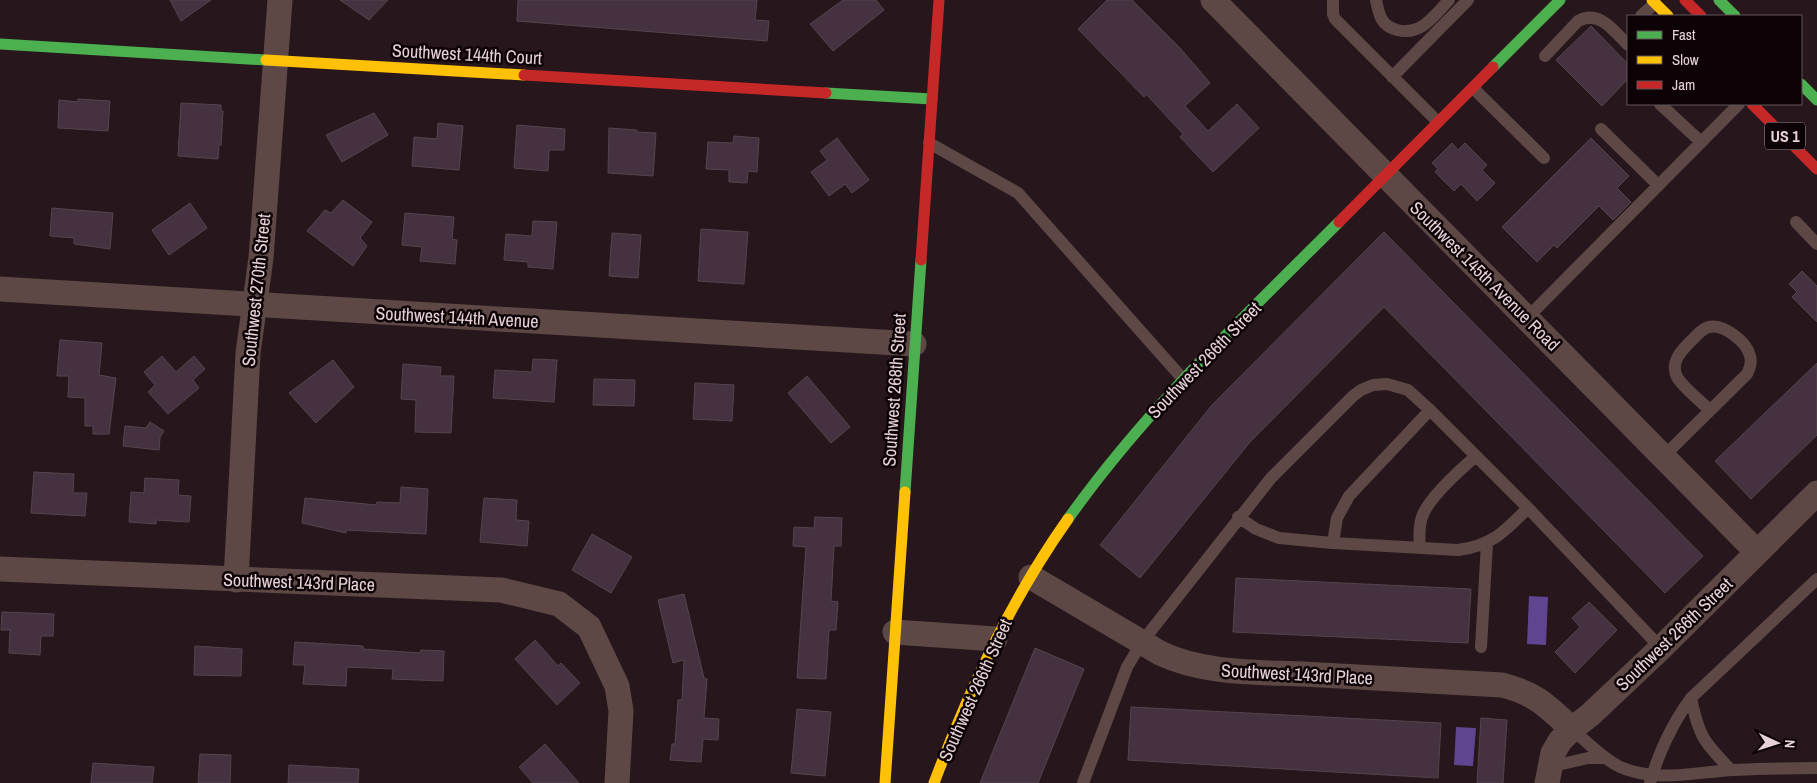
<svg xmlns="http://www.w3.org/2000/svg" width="1817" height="783" font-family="'Archivo Narrow',sans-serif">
<rect width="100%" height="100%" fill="#27171c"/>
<path fill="#5f4590" d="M1529 596 1548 597 1546 645 1527 644Z
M1456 727 1476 728 1473 766 1454 765Z"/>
<path fill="#463140" stroke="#52464c" d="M170 0H211L181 21Z
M340 0H388L369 20Z
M518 0H757L755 20 769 21 767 41 517 21Z
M843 0H876L884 10 833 51 810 24Z
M1107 0H1132L1180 48 1210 83 1185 106 1208 131 1237 104 1259 128 1213 172 1180 137 1183 134 1146 94 1144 97 1078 29Z
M1591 26 1628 64V79L1602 106 1556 60Z
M78 99 110 101 108 131 58 128 59 100 78 102Z
M181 103 221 105V111H223L221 145H219L218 159 178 156Z
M374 113 388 135 342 162 326 135Z
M438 123 463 126 459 170 412 166 414 137 437 139Z
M517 125 565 129 564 150H549L548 171 514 168Z
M609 128 637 130V132L656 133 653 176 608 173Z
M734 136 759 138 757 172 748 171 747 183 729 182V170L706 169 708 142 733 143Z
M837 138 869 180 852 193 845 184 829 196 811 172 827 160 820 151Z
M1591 138 1629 176 1617 188 1631 202 1613 220 1599 206 1557 248 1554 245 1537 262 1502 227Z
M1452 143 1458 150 1465 143 1487 165 1482 170 1495 183 1477 201 1461 184 1454 191 1435 172 1438 169 1432 163Z
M343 200 372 222 360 238 367 246 353 266 307 231 325 210 331 213Z
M190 203 207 228 169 255 152 230Z
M52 208 113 213 110 249 74 244V238L50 236Z
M405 213 454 217 452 239 457 240 455 264 420 261 422 247 402 245Z
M533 221 557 222 553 269 528 267V262L504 260 506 234 532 236Z
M701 229 748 232 744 284 698 281Z
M1384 232 1703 556 1665 593 1384 307 1250 442 1140 578 1100 545 1212 405Z
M612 233 641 235 638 278 609 276Z
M1802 271 1817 286V322L1792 297 1797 292 1789 284Z
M60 340 102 343 99 375 116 378 109 434H93V426H85V398L68 397 69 376H57Z
M162 356 176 372 194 356 205 369 193 380 199 388 168 414 148 392 155 385 144 372Z
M533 359 557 360 554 402 493 398 495 370 532 372Z
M333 360 354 387 316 423 289 393Z
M1817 363V435L1751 499 1715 461Z
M403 364 441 367 440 376H454L451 433 415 432 416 400 401 399Z
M807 376 850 427 831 443 788 393Z
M594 379 635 380 634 406 593 405Z
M695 383 734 385 732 421 693 419Z
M150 422 164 431 160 437 159 450 123 446 125 426 146 428Z
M34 472 74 474 73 493H87L85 516 31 513Z
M145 478 179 480 178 495 191 496 189 522 156 520V524L129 522 131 492 144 493Z
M401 487 428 489 426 534 346 530V533L302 523 305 498 376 505 377 502 400 503Z
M484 498 517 500 516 520 529 521 527 546 480 542Z
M815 517 842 518 841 546H834L831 601 838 602 836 630H829L826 679 797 678 806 547 793 546 794 527 814 528Z
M592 534 632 557 611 593 572 570Z
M1236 578 1471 589 1468 643 1233 632Z
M684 594 704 678 707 679 704 718 719 719 718 740 703 739 701 762 670 760 672 744H675L678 700H682L684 660 673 663 658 600Z
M1589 602 1617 630 1575 673 1555 652 1580 627 1572 618Z
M2 612 54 614 53 636H41L40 655 9 653 10 630H1Z
M535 640 558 666 561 663 580 683 557 705 515 659Z
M295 642 363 646V649L420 653 421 650 444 651 443 681 392 679 393 669 347 667 346 686 303 684 305 665H293Z
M195 646 242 649 241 676 194 675Z
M1035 648 1084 669 1038 783H980Z
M1131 707 1441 723 1438 778 1128 760Z
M797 709 831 712 825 776 791 773Z
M1481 718 1507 720 1503 783H1477Z
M545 744 579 783H533L519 767Z
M200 754 231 755 230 783H198Z
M93 763 154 767 152 783H91Z
M289 765 359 769 358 783H288Z"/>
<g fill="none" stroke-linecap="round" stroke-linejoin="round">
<path stroke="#5d4845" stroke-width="12" d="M1333 0V14L1335 19 1438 122
M1376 0C1379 15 1381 26 1397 30 1421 36 1434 16 1449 0
M1641 16 1655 3
M1545 56 1578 21C1599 9 1614 31 1628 45
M1392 77 1468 0
M1473 88 1544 158
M1660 104 1701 142
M1601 129 1658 185
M929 143 1018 193 1183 379
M1796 222 1817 244
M1527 318 1739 104
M1664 456 1747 374C1750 368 1752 362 1750 356 1747 342 1724 324 1709 327 1703 328 1698 334 1694 338 1684 348 1669 361 1677 377 1682 386 1702 403 1710 410
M1238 517 1256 529 1279 538 1333 543 1337 518 1349 496 1430 410
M1333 543 1458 550C1492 546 1505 531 1528 508
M1420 548C1419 537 1419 526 1422 517 1428 498 1461 469 1476 456
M1481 647 1487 543
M1691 698C1699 737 1704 742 1731 770
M1572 729C1587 742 1602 758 1620 767 1657 783 1695 772 1733 770 1761 769 1789 768 1817 768
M1549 767 1588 758H1605
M1083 783 1127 667 1142 642 1271 478 1353 396 1361 390 1373 385 1387 384 1408 390 1430 410 1528 508 1661 648
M1650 783C1658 754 1673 722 1691 698L1817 579"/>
<path stroke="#5d4845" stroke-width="25" d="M1213 0 1757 552
M0 289 914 344
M0 569 501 590 559 604 589 627 617 686 621 711 617 783
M1031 577 1160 653C1204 674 1256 672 1303 674 1369 678 1436 681 1502 685 1537 694 1547 706 1572 729
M236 580 248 353 261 258 280 0
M895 632 995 639
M1547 783 1553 753 1560 741 1572 729 1590 715 1661 648 1817 493"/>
<path stroke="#4caf50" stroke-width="11" d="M1719 0 1735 16
M0 44 266 60
M1493 67 1560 0
M1801 84 1817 100
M826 93 932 99
M905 492 921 260
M1068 519C1146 409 1244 317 1339 222"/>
<path stroke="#ffc107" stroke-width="11" d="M1652 0 1668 16
M266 60 524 75
M885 783 905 492
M934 783C969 690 1010 601 1068 519"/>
<path stroke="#c62828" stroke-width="11" d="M1685 0 1701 16
M524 75 826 93
M1752 104 1817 169
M1339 222 1493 67
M921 260 939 0"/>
</g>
<g text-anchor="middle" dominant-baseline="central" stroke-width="5" stroke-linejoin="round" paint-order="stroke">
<rect fill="#0d0306" stroke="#a49398" stroke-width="1" x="1765" y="122.5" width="40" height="27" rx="4"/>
<g font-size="16" font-weight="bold" fill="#e5d1d6">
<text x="1785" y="136">US 1</text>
</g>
<g font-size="18" fill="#e5d1d6" stroke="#0d0306">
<text transform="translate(467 54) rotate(3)">Southwest 144th Court</text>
<text transform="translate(1485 276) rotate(45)">Southwest 145th Avenue Road</text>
<text transform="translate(256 290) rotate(-84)">Southwest 270th Street</text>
<text transform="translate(457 317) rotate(3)">Southwest 144th Avenue</text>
<text transform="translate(1204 360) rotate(-46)">Southwest 266th Street</text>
<text transform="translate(894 390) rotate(-86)">Southwest 268th Street</text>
<text transform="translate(299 582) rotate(2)">Southwest 143rd Place</text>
<text transform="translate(1674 634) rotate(-44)">Southwest 266th Street</text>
<text transform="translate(1297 674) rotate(3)">Southwest 143rd Place</text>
<text transform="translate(975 690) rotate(-66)">Southwest 266th Street</text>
</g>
</g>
<rect x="1627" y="15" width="175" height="90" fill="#0d0306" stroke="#635559"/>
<rect x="1637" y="31" width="25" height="8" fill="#4caf50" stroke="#635559"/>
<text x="1672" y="40" font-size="15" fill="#e5d1d6">Fast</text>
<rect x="1637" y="56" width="25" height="8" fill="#ffc107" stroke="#635559"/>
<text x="1672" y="65" font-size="15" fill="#e5d1d6">Slow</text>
<rect x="1637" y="81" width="25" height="8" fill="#c62828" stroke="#635559"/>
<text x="1672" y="90" font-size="15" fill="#e5d1d6">Jam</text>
<g transform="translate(1777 743) rotate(94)" stroke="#0d0306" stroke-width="4" paint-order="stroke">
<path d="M0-4L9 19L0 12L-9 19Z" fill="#e5d1d6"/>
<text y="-8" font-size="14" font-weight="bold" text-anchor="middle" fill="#e5d1d6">N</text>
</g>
</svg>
